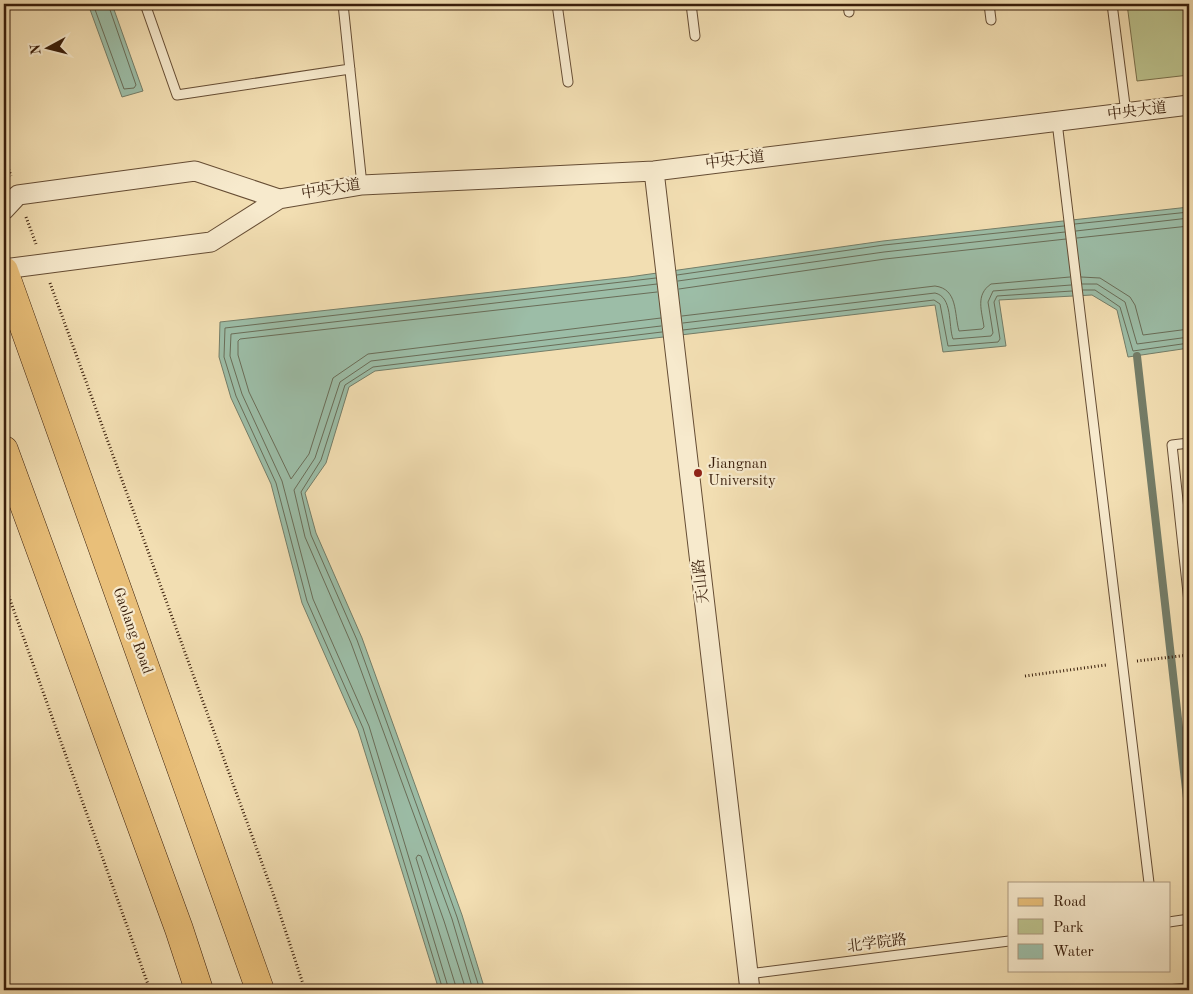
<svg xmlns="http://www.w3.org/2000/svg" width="1193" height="994" font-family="'Old Standard TT','Noto Serif SC',serif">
<rect width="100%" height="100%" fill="#f2deb2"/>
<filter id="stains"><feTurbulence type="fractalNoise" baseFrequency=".004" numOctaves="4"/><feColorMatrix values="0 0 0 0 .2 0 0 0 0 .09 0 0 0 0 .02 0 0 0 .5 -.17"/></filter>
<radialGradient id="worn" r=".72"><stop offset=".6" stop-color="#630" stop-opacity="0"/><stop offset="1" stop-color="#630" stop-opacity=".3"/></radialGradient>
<path fill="#bbc18c" stroke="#7a6f4b" d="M1127 4H1189V75L1137 81Z"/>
<path fill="#9cbda7" stroke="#747d68" d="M88 4H112L143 91 122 97Z
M1189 207V348L1128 357 1117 310 1092 295 999 300 1006 346 943 352 935 305 375 371 349 387 326 463 305 493 316 533 362 638 462 915 485 990H439L358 730 302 603 271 484 231 398 219 357 220 322 629 277 883 241Z"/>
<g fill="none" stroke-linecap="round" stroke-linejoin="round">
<path stroke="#6a6d58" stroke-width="1" d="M93 4 124 89 134 88 136 85 108 4
M1075 224 1189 212
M1076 231 1189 218
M1077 238 1189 226
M677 275 884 245 1064 226
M1081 277 1100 278 1130 297 1135 305 1143 335 1189 329
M678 281 884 252 1065 232
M1082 284H1097L1125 302 1137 344 1189 337
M679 289 885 259 1066 239
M1083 290H1095L1120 307 1133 351 1189 343
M657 292 240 339 238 341V355L249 392 291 479 309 454 333 378 368 354 661 318
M682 316 935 286C958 289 954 313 959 331L982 329 984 327C982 311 975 295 991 284L1070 277
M683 323 935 293C953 297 948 325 953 339L991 336 993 333 988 302 993 291 1071 285
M683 330 934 300 940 304 948 346 998 342 1000 339 994 302 997 296 1072 291
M443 990 363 728 307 601 276 483 236 396 224 357 225 328 656 278
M449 990 369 726 313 599 282 481 242 394 230 356 231 334 657 284
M457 990 416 858 418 855 421 856 444 921 466 990
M473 990 452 919 351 643 305 537 294 490 315 458 340 382 371 361 661 326
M480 990 457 917 357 640 311 535 301 492 321 460 345 385 373 367 662 332"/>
<path stroke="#747d68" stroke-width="8" d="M1137 356 1189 816"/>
<defs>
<path id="lane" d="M145 4 177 95 350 69
M343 4 362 185
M557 4 568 82
M691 4 695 36
M848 4 849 12
M989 4 991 20
M1112 4 1126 113
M1057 122 1149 883
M1189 443 1172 445 1189 602
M1169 922 1189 919
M748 974 1009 941
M1167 990 1189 988"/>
<path id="street" d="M654 171 750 990
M4 210 18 195 195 171 279 199
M4 269 211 242 279 199 362 185 654 171 1189 105"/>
<path id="primary" d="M4 271 260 990
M4 450 179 929 199 990"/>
</defs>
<use href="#lane" stroke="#664d34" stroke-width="11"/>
<use href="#street" stroke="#664d34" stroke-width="21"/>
<use href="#primary" stroke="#381d0a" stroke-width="29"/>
<path stroke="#381d0a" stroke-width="3" stroke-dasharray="1 2.5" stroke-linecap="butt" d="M4 156 11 176
M26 217 36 244
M50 283 274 896 305 990
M4 583 150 990
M1137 661 1189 655
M1025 676 1106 665"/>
<use href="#lane" stroke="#f7eacd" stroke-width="9"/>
<use href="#street" stroke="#f7eacd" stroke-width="19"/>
<use href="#primary" stroke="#e9bf79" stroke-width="28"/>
</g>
<circle fill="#8f2418" stroke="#f7eacd" stroke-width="2" cx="698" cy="473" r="5"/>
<g text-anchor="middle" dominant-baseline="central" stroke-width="4.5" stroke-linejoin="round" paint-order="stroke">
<g font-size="15" fill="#381d0a" stroke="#f7eacd">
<text transform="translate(1137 112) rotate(-7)">中央大道</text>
<text transform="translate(735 161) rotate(-7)">中央大道</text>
<text transform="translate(331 190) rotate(-9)">中央大道</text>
<text transform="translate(702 581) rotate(-97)">天山路</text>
<text transform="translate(132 631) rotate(70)">Gaolang Road</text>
<text transform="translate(877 944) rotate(-7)">北学院路</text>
</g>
<g font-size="15" fill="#381d0a" stroke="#f7eacd" text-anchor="start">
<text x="708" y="464">Jiangnan<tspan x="708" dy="17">University</tspan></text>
</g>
</g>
<rect width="1193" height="994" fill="none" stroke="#f2deb2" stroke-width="20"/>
<rect x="5" y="5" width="1183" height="984" fill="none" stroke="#381d0a" stroke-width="2.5"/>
<rect x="10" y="10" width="1173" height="974" fill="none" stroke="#381d0a"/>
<rect x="1008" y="882" width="162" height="90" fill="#f7eacd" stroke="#ab987f"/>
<rect x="1018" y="898" width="25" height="8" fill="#e9bf79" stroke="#ab987f"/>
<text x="1053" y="906" font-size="15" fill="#381d0a">Road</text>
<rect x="1018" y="919" width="25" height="15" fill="#bbc18c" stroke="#ab987f"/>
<text x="1053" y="932" font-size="15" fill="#381d0a">Park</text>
<rect x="1018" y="944" width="25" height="15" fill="#9cbda7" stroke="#ab987f"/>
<text x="1053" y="956" font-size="15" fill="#381d0a">Water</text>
<g transform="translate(48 48) rotate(263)" stroke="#f7eacd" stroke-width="4" paint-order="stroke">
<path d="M0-4L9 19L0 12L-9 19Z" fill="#381d0a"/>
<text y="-8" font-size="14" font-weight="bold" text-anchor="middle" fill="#381d0a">N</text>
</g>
<rect width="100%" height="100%" filter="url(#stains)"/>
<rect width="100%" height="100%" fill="url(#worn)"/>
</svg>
